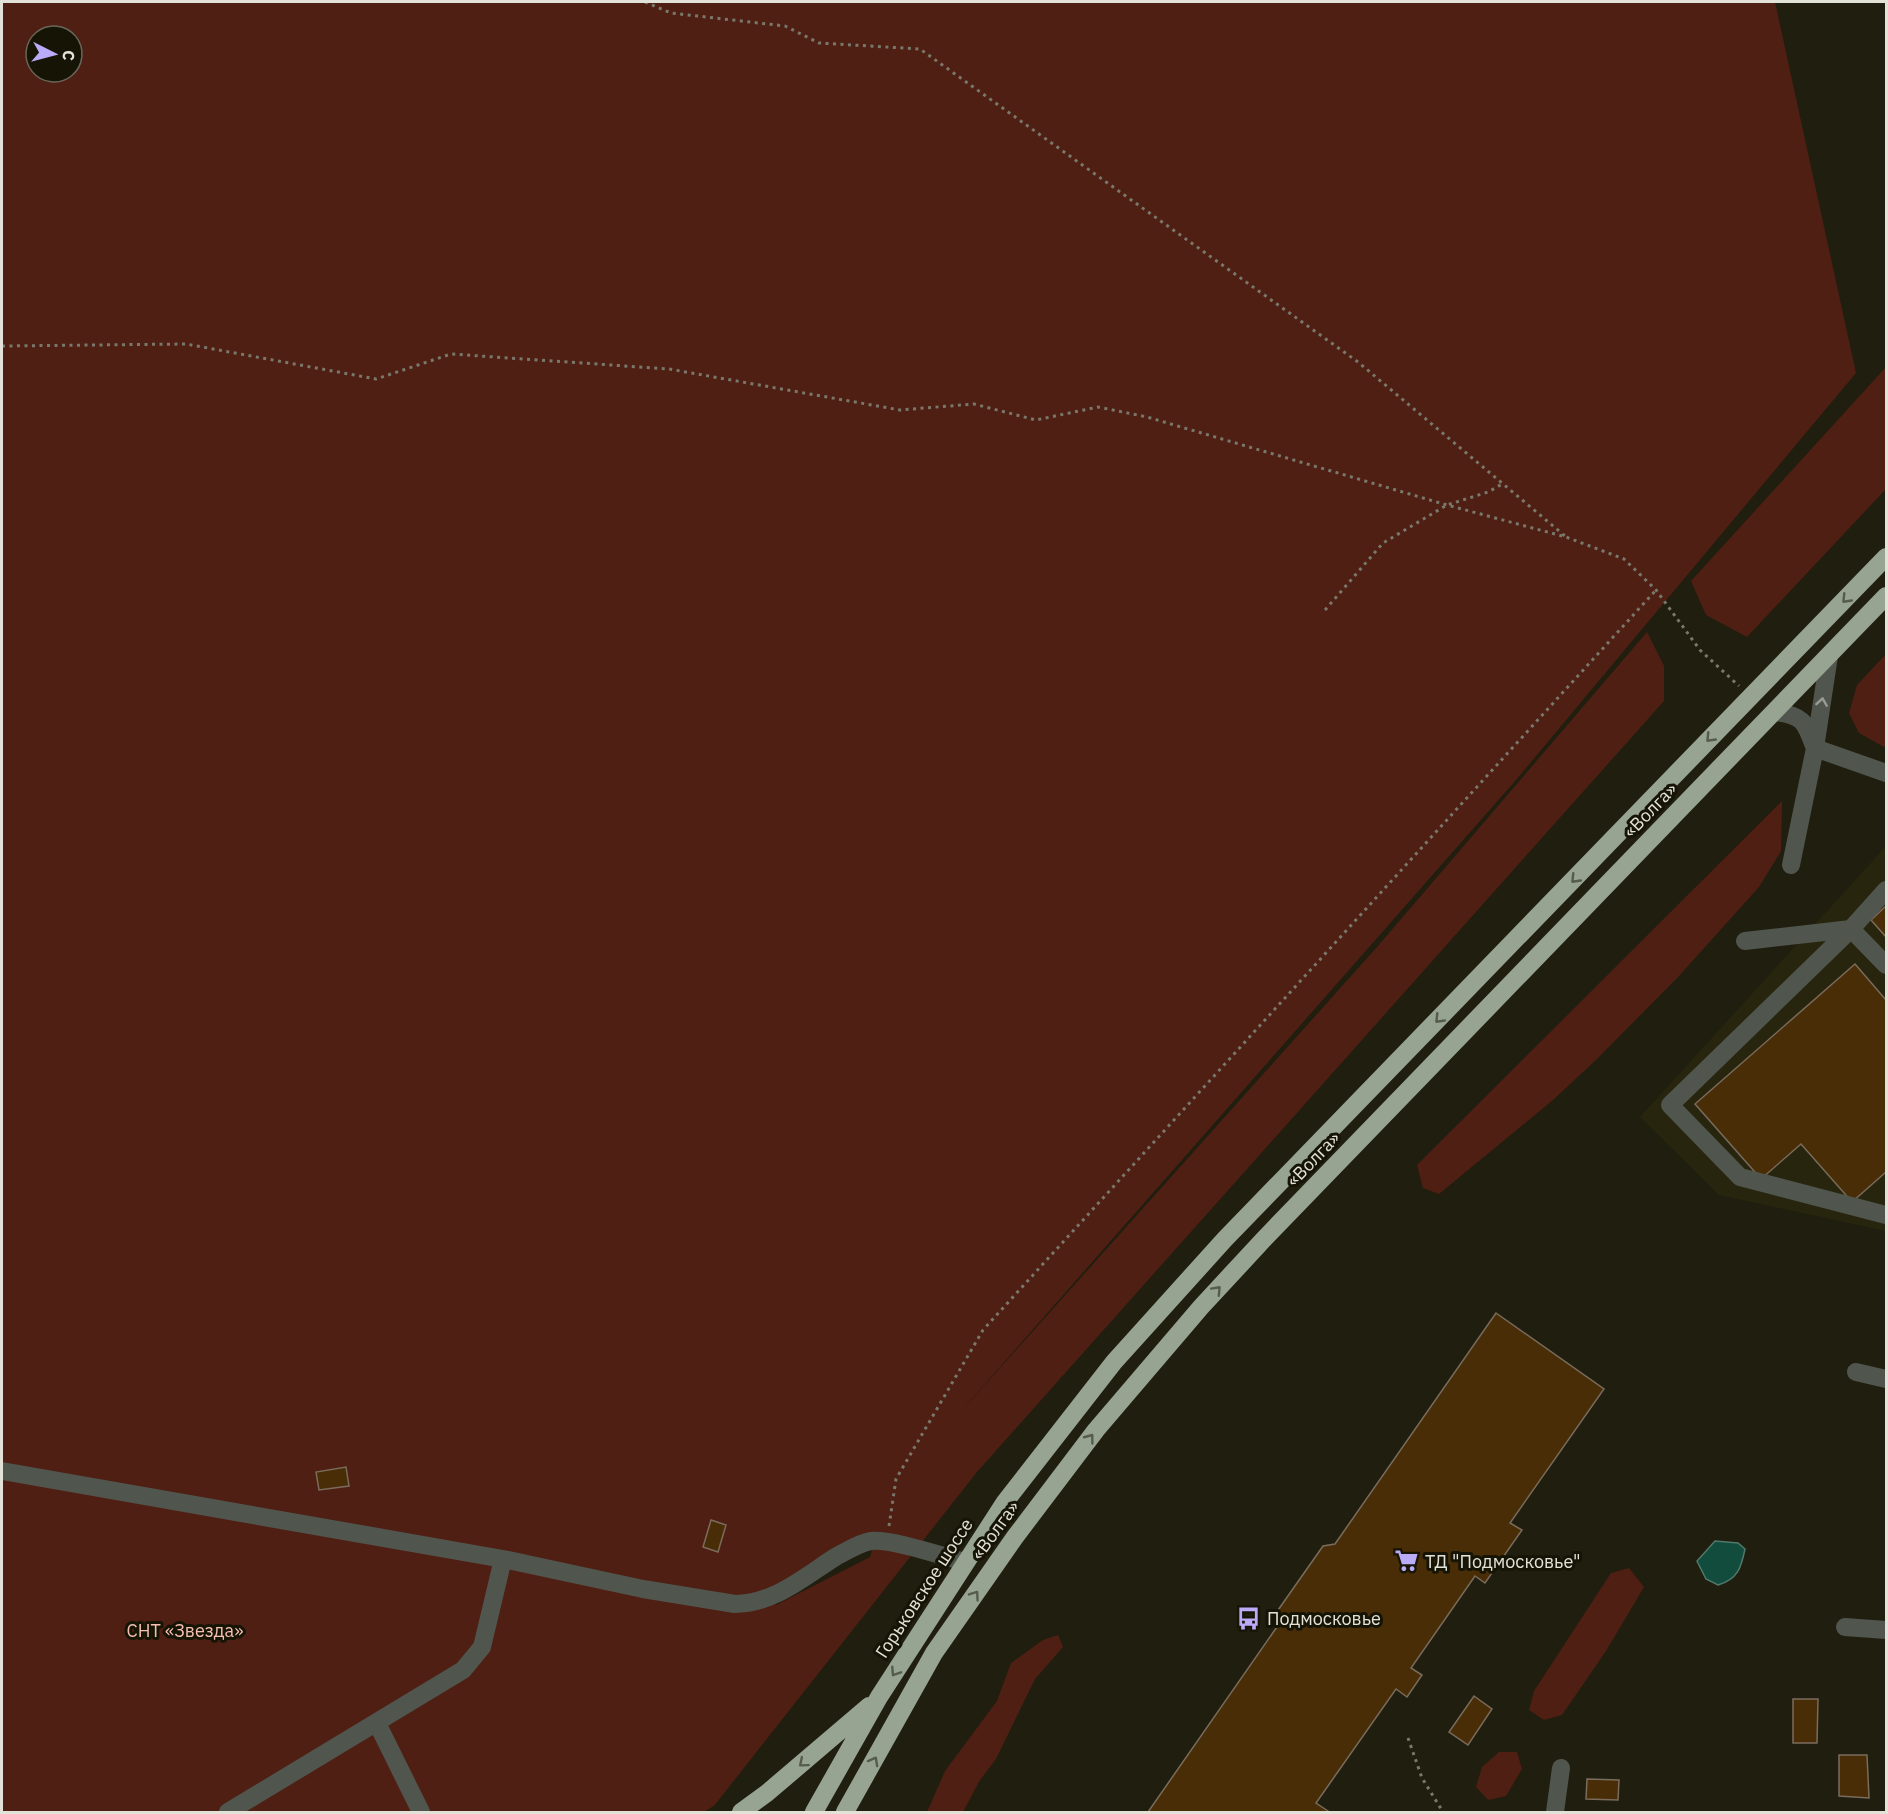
<svg xmlns="http://www.w3.org/2000/svg" width="1888" height="1814" font-family="'IBM Plex Sans',sans-serif">
<rect width="100%" height="100%" fill="#201e0e"/>
<path fill="#27250d" d="M1886 846V1231L1719 1195 1640 1117Z"/>
<path fill="#4f1f13" fill-rule="evenodd" d="M2 2H1775L1856 373 1516 780 956 1417 1377 947 1647 632 1664 666V701L977 1472 714 1806 703 1812H2ZM36 36H72V72H36ZM878 1531 870 1557 776 1605 769 1591Z
M1886 367V489L1747 637 1706 615 1691 581Z
M1886 654V748L1859 733 1849 713 1857 685Z
M1782 801 1781 851 1759 887 1679 976 1596 1060 1553 1100 1439 1194 1423 1188 1417 1165Z
M1629 1568 1644 1587 1606 1651 1562 1715 1544 1720 1529 1710 1534 1691 1611 1573Z
M1058 1635 1063 1647 1035 1679 996 1759 980 1780 963 1812H927L945 1771 997 1701 1011 1663 1043 1640Z
M1499 1752H1517L1522 1769 1506 1796 1488 1800 1476 1787 1482 1767Z"/>
<path fill="#114c3d" stroke="#50796c" stroke-width="1.5" d="M1715 1541 1738 1543 1745 1549C1741 1568 1738 1579 1718 1585L1706 1579 1697 1561Z"/>
<path fill="#492d07" stroke="#7a6c5d" stroke-width="1.5" d="M1886 906V937L1871 920Z
M1855 964 1886 1000V1172L1852 1202 1801 1144 1761 1179 1695 1104Z
M1496 1313 1604 1389 1510 1523 1522 1530 1485 1583 1475 1576 1411 1668 1422 1675 1407 1697 1396 1689 1316 1803 1328 1811 1327 1812H1148L1279 1624 1276 1613 1323 1546 1335 1544Z
M346 1467 349 1486 319 1490 316 1472Z
M711 1520 726 1525 718 1552 703 1547Z
M1474 1696 1492 1709 1468 1745 1449 1732Z
M1793 1699H1818L1817 1743H1793Z
M1839 1755H1867L1869 1798 1839 1796Z
M1587 1779 1619 1780 1618 1800 1586 1799Z"/>
<g fill="none" stroke-linecap="round" stroke-linejoin="round">
<path stroke="#7a786b" stroke-width="3" stroke-dasharray="3 4.5" stroke-linecap="butt" d="M645 2 671 13 785 26 819 43 920 49 1358 362 1565 536
M2 346 186 344 376 379 451 354 669 369 900 410 974 404 1036 420 1098 407 1147 417 1447 505 1566 537 1624 559 1656 590 1700 650 1739 686
M1325 610 1383 543 1447 505 1488 492 1504 483
M889 1526 896 1479 983 1330 1656 590
M1408 1738 1422 1778 1443 1812"/>
<path stroke="#50554e" stroke-width="18" d="M1775 712C1802 715 1805 721 1814 746
M1815 748 1886 773
M1791 865 1815 748 1829 656
M1886 890 1851 929 1886 965
M1851 929 1670 1105 1740 1177 1886 1215
M1745 941 1851 929
M1856 1372 1886 1379
M2 1471 503 1559 643 1589 735 1604C774 1604 805 1576 837 1556 847 1551 859 1543 871 1541 893 1539 942 1556 965 1562
M1845 1627 1886 1630
M377 1723 421 1812
M228 1812 463 1670 482 1647 503 1559
M1555 1812 1561 1768"/>
<path stroke="#97a492" stroke-width="18" d="M741 1812 767 1793 869 1706
M814 1812 879 1697 1005 1502 1114 1362 1225 1239 1886 557
M845 1812 934 1653 1015 1537 1096 1430 1201 1307 1264 1239 1886 596"/>
</g>
<defs><path id="oneway-chevron" d="M-2-3.5L2.5 0L-2 3.5" fill="none" stroke-width="1.6" stroke-linecap="round" stroke-linejoin="round" transform="scale(1.5)"/></defs>
<g stroke="#565c4c">
<use href="#oneway-chevron" transform="translate(1846 599) rotate(134)"/>
<use href="#oneway-chevron" transform="translate(1710 738) rotate(134)"/>
<use href="#oneway-chevron" transform="translate(1575 879) rotate(134)"/>
<use href="#oneway-chevron" transform="translate(1439 1019) rotate(134)"/>
<use href="#oneway-chevron" transform="translate(1217 1290) rotate(-47)"/>
<use href="#oneway-chevron" transform="translate(1090 1438) rotate(-53)"/>
<use href="#oneway-chevron" transform="translate(975 1595) rotate(-55)"/>
<use href="#oneway-chevron" transform="translate(895 1672) rotate(123)"/>
<use href="#oneway-chevron" transform="translate(874 1761) rotate(-61)"/>
<use href="#oneway-chevron" transform="translate(803 1763) rotate(140)"/>
</g>
<use stroke="#9a9c93" href="#oneway-chevron" transform="translate(1822 702) rotate(-81)"/>
<defs>
<symbol id="supermarket-bare" viewBox="-9 -9 18 18"><path d="M-6-5.5h2.5l.6 2H6L4.5 2H-2.5L-4.4-4H-6ZM-1.5 3.2a1.3 1.3 0 1 0 .1 0ZM3 3.2a1.3 1.3 0 1 0 .1 0Z" fill="#b9abf7" stroke="#161505" stroke-width="2.5" paint-order="stroke"/></symbol>
<symbol id="bus-bare" viewBox="-9 -9 18 18"><path d="M-5-6H5V4H4V6H2V4H-2V6H-4V4H-5ZM-3.5-4V0h7V-4ZM-3.5 1.2v1.5H-2V1.2ZM2 1.2v1.5H3.5V1.2Z" fill="#b9abf7" stroke="#161505" stroke-width="2.5" paint-order="stroke"/></symbol>
</defs>
<g fill-rule="evenodd">
<use href="#supermarket-bare" x="1390" y="1544" width="33" height="33"/>
<use href="#bus-bare" x="1232" y="1602" width="33" height="33"/>
</g>
<g text-anchor="middle" dominant-baseline="central" stroke-width="6" stroke-linejoin="round" paint-order="stroke">
<g font-size="18" fill="#e3e2d8" stroke="#161505">
<text transform="translate(1650 810) rotate(-46)">«Волга»</text>
<text transform="translate(1313 1159) rotate(-46)">«Волга»</text>
<text transform="translate(995 1530) rotate(-54)">«Волга»</text>
<text transform="translate(924 1588) rotate(-57)">Горьковское шоссе</text>
</g>
<g font-size="18" fill="#e3e2d8" stroke="#161505" text-anchor="start">
<text x="1425" y="1561">ТД "Подмосковье"</text>
<text x="1267" y="1618">Подмосковье</text>
</g>
<g font-size="18" fill="#f5bfb1" stroke="#161505">
<text x="185" y="1630">СНТ «Звезда»</text>
</g>
</g>
<rect width="1888" height="1814" fill="none" stroke="#e3e2d8" stroke-width="6"/>
<g transform="translate(54 54) rotate(96)"><circle r="28" fill="#161505" stroke="#686759" stroke-width="1.5"/>
<path d="M0-4.5L10 22L0 15L-10 22Z" fill="#b9abf7"/>
<text y="-9" font-size="16" font-weight="bold" text-anchor="middle" fill="#e3e2d8">С</text>
</g>
</svg>
